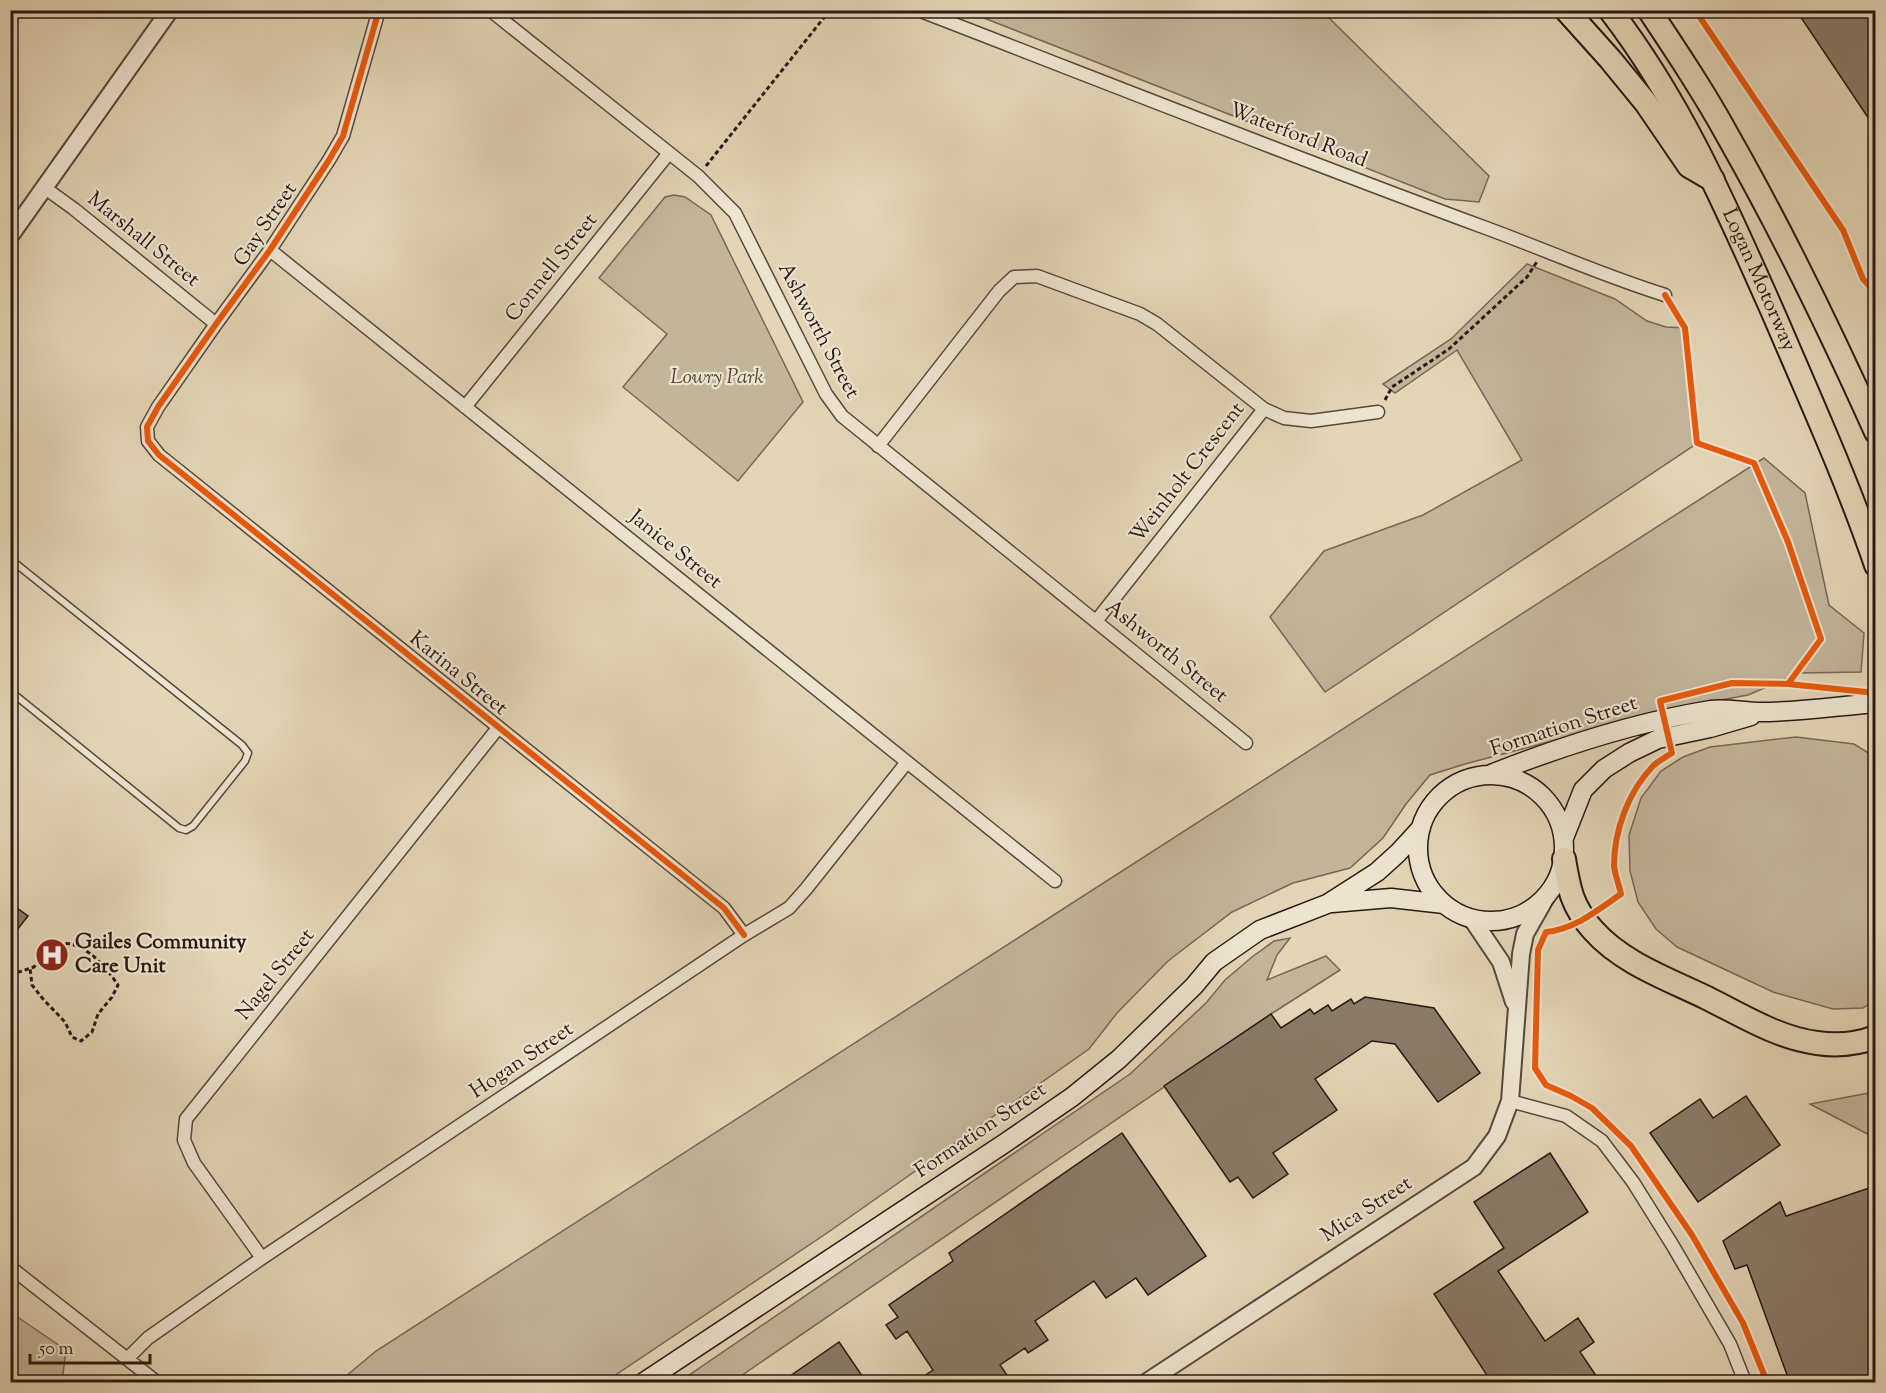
<svg xmlns="http://www.w3.org/2000/svg" width="1886" height="1393" font-family="'Sorts Mill Goudy',serif">
<rect width="100%" height="100%" fill="#e3d5b6"/>
<filter id="stains"><feTurbulence type="fractalNoise" baseFrequency=".00333" numOctaves="4"/><feColorMatrix values="0 0 0 0 .2 0 0 0 0 .09 0 0 0 0 .02 0 0 0 .5 -.17"/></filter>
<radialGradient id="worn" r=".72"><stop offset=".6" stop-color="#630" stop-opacity="0"/><stop offset="1" stop-color="#630" stop-opacity=".3"/></radialGradient>
<path fill="#c3b59a" stroke="#766756" stroke-width="1.5" d="M966 11H1322L1489 176 1479 202 1445 199Z
M674 195 685 197 711 215 803 402 738 481 623 387 667 334 599 278 665 197Z
M1527 264 1615 299 1647 321 1666 327 1689 328 1696 444 1325 692 1270 617 1324 551 1423 515 1522 460 1457 350 1395 393 1383 384 1451 339Z
M1764 458 1805 493 1829 605 1864 633 1861 672 1800 673 1748 695 1649 713 1571 736 1465 764 1430 775 1406 804 1383 838 1350 868 1293 883 1232 912 1168 961 1117 1013 1089 1049 830 1231 605 1382H339L376 1351Z
M1796 737 1854 744 1875 757V1000L1863 1008 1833 1009 1773 992 1677 947 1656 929 1638 902 1630 871 1629 835 1641 798 1661 771 1683 757 1710 747Z
M1290 938 1277 955 1267 980 1326 956 1340 970 1271 1014 732 1382H679L1130 1074 1206 1003 1225 980 1252 957 1274 941Z
M1875 1090V1138L1810 1104 1869 1093Z
M10 1312 66 1350 62 1382H11Z"/>
<path fill="#897b68" stroke="#281913" stroke-width="1.5" d="M1796 10H1875V128Z
M10 903 28 916 10 939Z
M1365 997 1434 1008 1480 1073 1438 1102 1395 1044 1372 1041 1315 1079 1337 1110 1273 1153 1288 1174 1253 1198 1238 1177 1230 1182 1164 1086 1271 1014 1281 1028 1310 1009 1314 1014 1328 1005 1332 1011 1351 999 1354 1004Z
M1746 1096 1780 1145 1698 1202 1650 1133 1700 1099 1713 1118Z
M1122 1133 1206 1256 1148 1295 1136 1278 1106 1298 1094 1281 1035 1321 1048 1340 1028 1353 1025 1348 1000 1365 1007 1375 996 1383H914L933 1370 907 1331 896 1339 886 1325 898 1317 889 1305 953 1261 949 1253Z
M1550 1153 1588 1212 1498 1271 1545 1341 1578 1318 1594 1342 1580 1352 1601 1383H1492L1434 1294 1504 1248 1474 1202Z
M1875 1186V1383H1790L1747 1265 1735 1269 1723 1241 1780 1202 1786 1216Z
M839 1342 867 1383H780Z"/>
<g fill="none" stroke-linecap="round" stroke-linejoin="round">
<defs>
<path id="service" d="M10 559 242 745 248 753 245 761 193 826 186 830 179 828 10 691"/>
<path id="minor" d="M379 10 343 136 329 160 270 250 216 324 158 407 147 427 148 441 159 455 724 908 744 935
M490 10 698 176 735 213 826 394 842 416 1246 743
M918 10C1107 83 1296 158 1486 228 1546 250 1604 276 1665 295
M45 188 74 209 216 324
M270 250 1055 881
M465 407 669 153
M878 446 999 291 1014 277 1037 276 1140 314 1157 324 1264 409 1284 418 1311 421 1378 412
M1097 620 1264 409
M1510 1101 1566 1116 1602 1141 1633 1182 1673 1246 1730 1344 1745 1382
M262 1258 194 1163 184 1140 186 1119 498 728
M10 1267 154 1380
M127 1359 148 1338 262 1258 744 935 789 908 806 889 907 762"/>
<path id="tertiary" d="M10 236 170 10
M1472 919 1501 962 1514 1002
M1147 1382 1474 1167 1497 1136 1510 1101 1521 954 1525 934 1546 897"/>
<path id="secondary" d="M1491 774C1562 746 1635 722 1711 710 1727 708 1745 712 1761 712 1799 712 1838 706 1876 703
M1418 848a73 73 0 1 1 146 0a73 73 0 1 1-146 0Z
M1564 838 1583 790 1604 769 1629 753 1658 739 1710 728 1751 716
M1332 903 1391 898 1444 904
M644 1382 1005 1143 1072 1097 1119 1059 1194 986 1214 962 1260 930 1327 904 1377 872 1398 853 1421 828"/>
<g id="motorway">
<path d="M1566 10 1610 59 1646 103 1689 166 1713 180"/>
<path id="s1" d="M1610 10C1683 105 1727 209 1775 317 1810 399 1847 480 1876 565"/>
<path d="M1649 10C1677 52 1705 94 1729 138 1783 233 1831 332 1876 432"/>
<path d="M1564 859C1569 889 1572 907 1593 930 1622 963 1668 979 1707 998 1741 1015 1778 1038 1817 1043 1837 1046 1857 1044 1876 1037"/>
</g>
</defs>
<use href="#service" stroke="#57483c" stroke-width="9"/>
<use href="#minor" stroke="#57483c" stroke-width="15"/>
<use href="#tertiary" stroke="#57483c" stroke-width="20"/>
<use href="#secondary" stroke="#281913" stroke-width="21"/>
<use href="#motorway" stroke="#281913" stroke-width="26"/>
<path stroke="#281913" stroke-width="3" stroke-dasharray="4.5 3" stroke-linecap="butt" d="M706 166 830 10
M1385 400 1392 387 1449 349 1527 277 1538 260
M10 972C19 974 26 969 34 967L52 944C58 944 66 943 71 944 91 949 107 969 118 985L112 997 98 1014 92 1032 81 1041 72 1037 65 1022 43 999 32 985 30 968"/>
<use href="#service" stroke="#ede4d0" stroke-width="6"/>
<use href="#minor" stroke="#ede4d0" stroke-width="12"/>
<use href="#tertiary" stroke="#ede4d0" stroke-width="16"/>
<use href="#secondary" stroke="#ede4d0" stroke-width="18"/>
<use href="#motorway" stroke="#e3d5b6" stroke-width="22"/>
<defs>
<path id="cycleway" d="M379 10 343 136 329 160 270 250 216 324 158 407 147 427 148 441 159 455 724 908 744 935
M1695 10 1843 230 1863 279 1876 293
M1665 295 1685 328 1697 443 1754 463 1788 542 1821 639 1788 684 1732 683 1660 701 1672 753C1666 757 1658 761 1653 766 1628 792 1614 831 1614 866 1615 875 1619 885 1621 894 1598 910 1575 929 1546 932L1538 950 1535 1068 1546 1085 1571 1096 1592 1108 1631 1146 1692 1235 1743 1323 1767 1382
M1788 684 1876 693"/>
</defs>
<use href="#cycleway" stroke="#ede4d0" stroke-width="10"/>
<use href="#cycleway" stroke="#e8590c" stroke-width="6"/>
</g>
<defs>
<symbol id="hospital-disc" viewBox="-11 -11 22 22"><circle r="9.5" fill="#8f2418" stroke="#ede4d0"/><path d="M-5-5h3v3.5h4V-5h3V5h-3V1.5h-4V5h-3Z" fill="#fff"/></symbol>
</defs>
<g fill-rule="evenodd">
<use href="#hospital-disc" x="33" y="936" width="38" height="38"/>
</g>
<g text-anchor="middle" dominant-baseline="central" stroke-width="4.5" stroke-linejoin="round" paint-order="stroke">
<g font-size="21" fill="#281913" stroke="#ede4d0">
<text transform="translate(1298 136) rotate(21)">Waterford Road</text>
<text transform="translate(266 225) rotate(-56)">Gay Street</text>
<text transform="translate(143 240) rotate(39)">Marshall Street</text>
<text transform="translate(552 268) rotate(-51)">Connell Street</text>
<text stroke="none"><textPath href="#s1" startOffset="309">Logan Motorway</textPath></text>
<text transform="translate(818 331) rotate(62)">Ashworth Street</text>
<text transform="translate(1188 473) rotate(-52)">Weinholt Crescent</text>
<text transform="translate(675 550) rotate(39)">Janice Street</text>
<text transform="translate(1166 652) rotate(39)">Ashworth Street</text>
<text transform="translate(458 674) rotate(39)">Karina Street</text>
<text transform="translate(1564 727) rotate(-18)">Formation Street</text>
<text transform="translate(276 975) rotate(-51)">Nagel Street</text>
<text transform="translate(522 1061) rotate(-34)">Hogan Street</text>
<text transform="translate(981 1131) rotate(-34)">Formation Street</text>
<text transform="translate(1367 1210) rotate(-33)">Mica Street</text>
</g>
<g font-size="21" font-style="italic" fill="#56483c" stroke="#ede4d0">
<text x="717" y="378">Lowry Park</text>
</g>
<g font-size="21" font-weight="bold" fill="#281913" stroke="#ede4d0" text-anchor="start">
<text x="75" y="943">Gailes Community<tspan x="75" dy="24">Care Unit</tspan></text>
</g>
</g>
<rect width="1886" height="1393" fill="none" stroke="#e3d5b6" stroke-width="36"/>
<rect x="12" y="12" width="1862" height="1369" fill="none" stroke="#281913" stroke-width="3"/>
<rect x="18" y="18" width="1850" height="1357" fill="none" stroke="#281913" stroke-width="1.5"/>
<path d="M30 1354v9h120v-9" fill="none" stroke="#281913" stroke-width="3"/>
<text x="39" y="1354" font-size="18" fill="#281913" stroke="#ede4d0" stroke-width="4.5" paint-order="stroke">50 m</text>
<rect width="100%" height="100%" filter="url(#stains)"/>
<rect width="100%" height="100%" fill="url(#worn)"/>
</svg>
